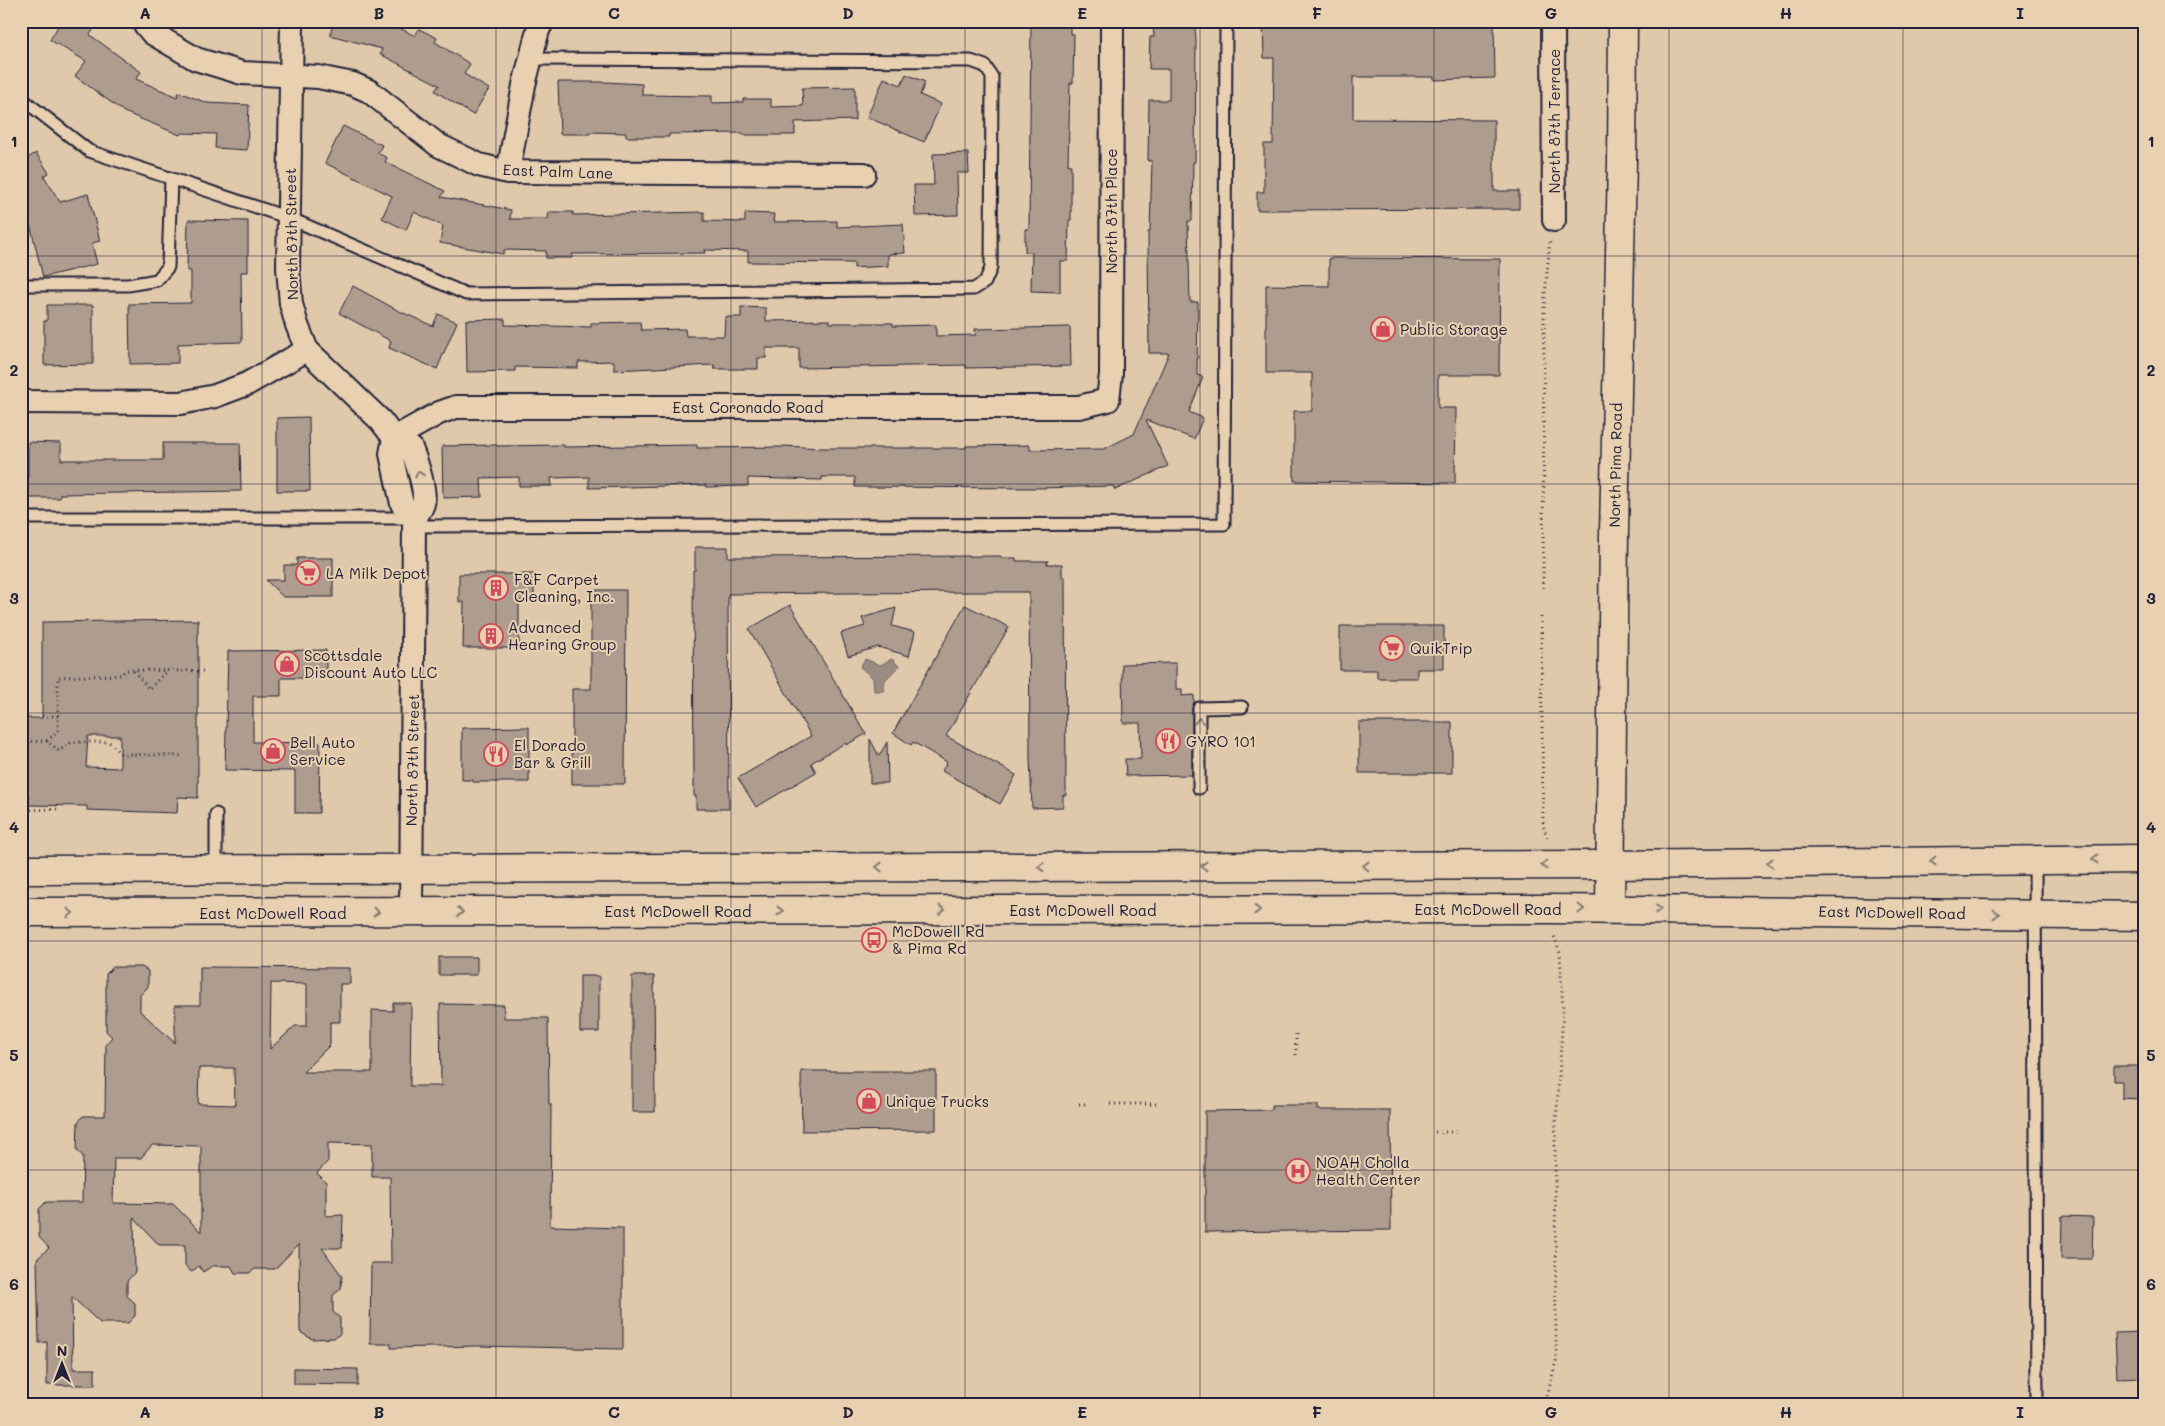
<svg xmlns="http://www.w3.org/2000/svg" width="2165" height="1426" font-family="Mali,sans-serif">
<rect width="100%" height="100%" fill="#e0c9ab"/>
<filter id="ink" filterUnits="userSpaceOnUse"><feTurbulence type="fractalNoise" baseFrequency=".02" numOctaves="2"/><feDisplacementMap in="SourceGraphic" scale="10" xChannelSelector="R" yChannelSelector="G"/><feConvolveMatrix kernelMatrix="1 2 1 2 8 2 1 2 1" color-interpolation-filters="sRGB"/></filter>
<g filter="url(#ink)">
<path fill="#9a8b82" stroke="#6a6166" d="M865 659 880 665 892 659 899 666 885 680 884 691H874L873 678 860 667Z"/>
<path fill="#ae9d8e" stroke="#22223b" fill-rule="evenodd" d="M61 21H98L90 35 141 72 136 79 177 97 179 92 207 103 249 105 247 150 215 148 216 134 181 133 180 135 124 112 75 76 86 61 50 40Z
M334 21H386L415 36 419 29 437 38 435 42 470 64 464 74 489 89 473 115 435 91 439 85 380 54 382 49 330 35Z
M1031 21H1070V34H1074L1073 83H1070L1068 165H1071V220H1069L1068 261H1060V292L1031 291 1032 252H1025V229H1029Z
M1153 21H1194L1196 38 1195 162H1193L1192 221H1188L1190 302H1198L1197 375 1203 377 1189 412 1203 418 1194 439 1146 420 1168 466 1115 490 1113 486 1038 488 855 487V477H822V480L748 478V486L706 487V485L589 488V477L551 478 552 486H519V477L481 478 482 497 443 498 442 446 497 445V446L564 445V447L697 445V448L783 447V446L822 448H966V446L1030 445V450L1104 449 1134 434 1169 353H1149L1148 232H1150L1152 161H1148L1149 100H1169V69H1149L1150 37H1154Z
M1263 21H1494L1495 78 1434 80V77H1353V119L1494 120V191H1519V209L1257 210V192H1264V144H1273L1274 58H1264Z
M906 74 925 82 920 95 941 104 924 142 867 117 884 78 901 85Z
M558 82H605L642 84V95L712 96V103L743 102V99H771V107L803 106 802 88 855 87V120L795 122V135H743V133L669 134V137H626V133L590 132V134H560Z
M343 126 382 145 378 153 387 158 385 162 445 191 441 197 511 210 510 219H548L549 212H573V215L704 212V221L745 222V213L774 214 773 222 837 221V227L903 224 905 253 888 254V266L854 268V263L748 262V251L704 250 705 253 572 254V258H546V251L504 250 503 254 440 243 443 226 414 212 406 230 382 218 392 196 325 163Z
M36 153 49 173 44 176 60 202 88 194 100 241 92 243 97 264 43 277 30 224 21 210V162Z
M968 153 969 173H957L958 215 915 216 914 185H934L933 154Z
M188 220 248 221V272H241L242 342 178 344V363L130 364 129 304 191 303V271H187Z
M1329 258 1500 259 1499 375H1438V408H1456L1455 483 1294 481V411H1312V373H1266V285L1329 286Z
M353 286 399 311 433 326 438 314 457 322 437 369 389 348 391 341 339 313Z
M47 305H93V364L44 365V321H47Z
M741 307 766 308V321L830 320V323H893V326L936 325V336L976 335 975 329 1070 327 1071 366 966 368V365L799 368V348H766V358H758V369H714V365L614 370V361L578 362V368L515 367V371L467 372 466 320 505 319V325L591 327V323L640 322 641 330 685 329 686 336H724L725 317H741Z
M309 417 310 491H277V418Z
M28 442 61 443V460H163V443H240L241 491 60 494V498H28Z
M695 547H728V557L1001 556V558H1016V561H1048L1047 564H1062V577H1065L1066 795H1063V807L1032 808 1030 757 1029 592H973L728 594 729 809H696V796H694L693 570H695Z
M297 558H333V597H283L266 580H284V565H297Z
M459 574H534V601H519V648H463L464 602H459Z
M591 590H626L625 784H572V689H591Z
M790 605 866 734 846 745 845 743 811 763 816 772 756 807 738 778 811 736 749 629Z
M965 605 1009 627 946 736 1016 775 1000 804 942 771 947 762 913 742 911 745 893 733Z
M896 608 892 626 915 632 909 656 878 647 848 656 841 633 865 626 862 618Z
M198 620V798L178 797 177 813 87 810V806L29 805V797H21V718H42V622ZM88 736H120V768L86 767Z
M1340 626H1444V669H1417V678H1377V670H1340Z
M326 650V678H281V696H253V742L320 743 319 813H295V771L225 770 228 651Z
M1176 663V689H1182V696L1194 695V702L1192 708V775L1126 776 1125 759H1141L1140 723H1123L1122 664Z
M1359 722H1452V773H1359Z
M529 727V782H473V780H462V728Z
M870 739 879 756 887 742 888 783H870Z
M439 957H477V975H439Z
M113 967H142L148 971V987L140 995V1011L175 1043V1005H200V967L350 968V984H340V1022H330V1045L303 1072H372V1010L393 1011V1003H411L410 1086H441L440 1004 504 1005V1018H548L549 1104H551L550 1226 623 1228V1349L477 1346 391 1348V1344H370L371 1263H391L390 1177H372V1144L328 1143V1161L317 1173 326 1182V1216L343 1215 342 1248H322L342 1276 341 1289 333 1295V1312L340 1318V1334L334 1338 312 1339 300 1332 299 1244 275 1269H255L249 1273H235L231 1266H212L203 1272 199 1266 191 1272 185 1265V1245H159L134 1218 135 1272 127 1281V1296L135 1303V1316L128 1323H100L72 1297 73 1369H95V1385H47V1342L39 1343 37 1259 49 1248 39 1237V1209L46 1202H82L83 1156 77 1151 78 1122 83 1116H105L106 1044 112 1037 106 1031V974ZM271 983 307 984V1026H295L270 1049ZM199 1068H234L235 1105 198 1104ZM152 1145 201 1146V1232L173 1204 113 1203 114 1158H141Z
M580 976H599V1032H580Z
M632 976H654L655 1112H632Z
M2114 1066H2141L2140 1099 2122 1098V1081H2114Z
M801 1071H936V1130L802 1131Z
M1272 1105H1318V1110H1390L1391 1230 1205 1232V1111L1272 1110Z
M2062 1216 2093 1217 2092 1259H2061Z
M2143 1332 2144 1377 2117 1378 2115 1333Z
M294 1368 358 1369V1385L294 1384Z"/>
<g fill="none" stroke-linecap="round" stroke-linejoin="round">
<defs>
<path id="lane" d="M21 98 89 151 289 218 466 294 974 289 985 282 991 268 992 77 985 66 971 61 531 59
M21 285H128L157 280 168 267 171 179
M21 518H414
M414 526 1224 524 1226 21
M1199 788V708L1242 707
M216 814V869
M2035 860 2037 1405"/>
<path id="street" d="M142 21 152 33 196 59 242 73 318 77 353 84 369 91 438 145 479 165 508 172 864 174
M292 21 288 268 291 304 297 325 307 350 381 421 394 438 411 448C416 461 427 491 423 504 420 513 415 514 414 526L411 912
M1553 21 1554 220
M508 172 524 85 538 30 543 21
M21 402 181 403 215 396 247 384 307 350
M394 438 439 413 456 407H1079L1108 400 1111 374 1112 21
M394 438 391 454 402 504 415 518"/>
<path id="secondary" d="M1610 909 1614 532 1622 162 1623 21"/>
<path id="primary" d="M21 870 1611 865 2144 859
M21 912 1552 909 2144 916"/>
</defs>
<use href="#lane" stroke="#22223b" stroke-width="15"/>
<use href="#street" stroke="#22223b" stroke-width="26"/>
<use href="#secondary" stroke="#22223b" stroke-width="31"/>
<use href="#primary" stroke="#22223b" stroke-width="31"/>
<path stroke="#22223b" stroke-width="3" stroke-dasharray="1 4" stroke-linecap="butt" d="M1543 588 1544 306 1550 240
M1541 617 1543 825 1547 837
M134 671 149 689 167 671
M42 716H58
M47 741 58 731V677L121 675 126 670 204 671
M21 742 47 741 59 751 72 742H109L121 754 184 756
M21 810 61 809
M1296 1034V1057
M1079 1104H1088
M1110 1104H1157
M1435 1132H1459
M1545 1405 1556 1361 1555 1139 1563 1013 1560 952 1554 936"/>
<use href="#lane" stroke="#e8d0b0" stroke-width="11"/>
<use href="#street" stroke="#e8d0b0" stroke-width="22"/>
<use href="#secondary" stroke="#e8d0b0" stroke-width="28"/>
<use href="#primary" stroke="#e8d0b0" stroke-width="28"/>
</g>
<defs><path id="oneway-chevron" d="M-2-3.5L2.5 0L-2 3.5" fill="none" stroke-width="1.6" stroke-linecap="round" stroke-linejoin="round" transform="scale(1.25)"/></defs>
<g stroke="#857976">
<use href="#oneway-chevron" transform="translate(419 474) rotate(-104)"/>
<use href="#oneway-chevron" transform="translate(1199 721) rotate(-90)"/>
<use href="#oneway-chevron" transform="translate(2095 859) rotate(179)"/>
<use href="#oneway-chevron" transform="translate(1933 861) rotate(179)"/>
<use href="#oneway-chevron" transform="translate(1770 863) rotate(179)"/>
<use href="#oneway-chevron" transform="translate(1544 865) rotate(180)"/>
<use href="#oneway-chevron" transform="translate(1204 866) rotate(180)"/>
<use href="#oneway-chevron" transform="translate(1366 866) rotate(180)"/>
<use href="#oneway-chevron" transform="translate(879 867) rotate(180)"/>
<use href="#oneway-chevron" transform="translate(1041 867) rotate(180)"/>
<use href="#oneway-chevron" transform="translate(1581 909) rotate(1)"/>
<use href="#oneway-chevron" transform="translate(1658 909)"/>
<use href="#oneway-chevron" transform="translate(942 910)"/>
<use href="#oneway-chevron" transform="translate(1257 910)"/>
<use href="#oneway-chevron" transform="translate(780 911)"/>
<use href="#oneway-chevron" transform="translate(376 912)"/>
<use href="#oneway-chevron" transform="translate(460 912)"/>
<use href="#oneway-chevron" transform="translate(70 913)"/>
<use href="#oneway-chevron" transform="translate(1996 914) rotate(1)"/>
</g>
</g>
<path fill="none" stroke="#22223b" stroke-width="1" stroke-opacity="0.55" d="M262 21V1405M496 21V1405M731 21V1405M965 21V1405M1200 21V1405M1434 21V1405M1669 21V1405M1903 21V1405M21 256H2144M21 484H2144M21 713H2144M21 941H2144M21 1170H2144"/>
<defs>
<symbol id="shop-ring" viewBox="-11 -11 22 22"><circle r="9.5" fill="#e8d0b0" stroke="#d1495b" stroke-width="1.5"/><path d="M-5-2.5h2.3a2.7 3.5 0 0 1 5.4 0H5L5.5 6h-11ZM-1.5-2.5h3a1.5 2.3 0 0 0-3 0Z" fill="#d1495b"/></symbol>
<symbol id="supermarket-ring" viewBox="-11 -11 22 22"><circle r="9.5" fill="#e8d0b0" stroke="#d1495b" stroke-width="1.5"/><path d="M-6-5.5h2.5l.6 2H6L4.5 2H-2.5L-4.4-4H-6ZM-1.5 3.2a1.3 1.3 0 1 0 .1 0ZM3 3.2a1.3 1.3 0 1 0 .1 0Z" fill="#d1495b"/></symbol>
<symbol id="building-ring" viewBox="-11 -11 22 22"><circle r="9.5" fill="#e8d0b0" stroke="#d1495b" stroke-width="1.5"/><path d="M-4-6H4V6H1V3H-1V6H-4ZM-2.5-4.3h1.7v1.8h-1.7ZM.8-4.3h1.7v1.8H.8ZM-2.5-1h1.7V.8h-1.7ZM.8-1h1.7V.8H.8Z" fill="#d1495b"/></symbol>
<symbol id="restaurant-ring" viewBox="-11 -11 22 22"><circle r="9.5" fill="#e8d0b0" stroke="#d1495b" stroke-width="1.5"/><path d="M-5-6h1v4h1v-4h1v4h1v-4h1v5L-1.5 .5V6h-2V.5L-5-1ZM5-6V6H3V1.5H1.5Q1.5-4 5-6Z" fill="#d1495b"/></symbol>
<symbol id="bus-ring" viewBox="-11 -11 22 22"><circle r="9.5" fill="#e8d0b0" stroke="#d1495b" stroke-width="1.5"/><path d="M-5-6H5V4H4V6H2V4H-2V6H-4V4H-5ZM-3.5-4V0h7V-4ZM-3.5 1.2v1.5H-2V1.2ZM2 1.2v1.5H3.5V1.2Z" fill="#d1495b"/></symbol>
<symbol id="hospital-ring" viewBox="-11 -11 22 22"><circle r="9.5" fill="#e8d0b0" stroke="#d1495b" stroke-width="1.5"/><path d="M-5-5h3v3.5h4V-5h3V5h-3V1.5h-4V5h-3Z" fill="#d1495b"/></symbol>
</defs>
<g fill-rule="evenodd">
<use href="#shop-ring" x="1369" y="315" width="28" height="28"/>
<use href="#supermarket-ring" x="294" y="559" width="28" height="28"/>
<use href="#building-ring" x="482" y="574" width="28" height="28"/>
<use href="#building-ring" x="477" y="622" width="28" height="28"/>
<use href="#supermarket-ring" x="1378" y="634" width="28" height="28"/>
<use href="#shop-ring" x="273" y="650" width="28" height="28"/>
<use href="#restaurant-ring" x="1154" y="727" width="28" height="28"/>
<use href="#shop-ring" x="259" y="737" width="28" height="28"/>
<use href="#restaurant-ring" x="482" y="740" width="28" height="28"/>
<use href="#bus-ring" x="860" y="926" width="28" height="28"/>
<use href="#shop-ring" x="855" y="1087" width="28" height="28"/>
<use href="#hospital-ring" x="1284" y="1157" width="28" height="28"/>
</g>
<g text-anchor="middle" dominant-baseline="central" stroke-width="4" stroke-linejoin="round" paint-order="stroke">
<g font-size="15" fill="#22223b" stroke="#e8d0b0">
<text transform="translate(1554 121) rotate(-90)">North 87th Terrace</text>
<text transform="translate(558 171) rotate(2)">East Palm Lane</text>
<text transform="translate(1111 211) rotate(-90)">North 87th Place</text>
<text transform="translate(291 234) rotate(-91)">North 87th Street</text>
<text x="748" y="407">East Coronado Road</text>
<text transform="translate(1615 465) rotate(-89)">North Pima Road</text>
<text transform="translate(412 760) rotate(-89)">North 87th Street</text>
<text x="1488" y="909">East McDowell Road</text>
<text x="1083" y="910">East McDowell Road</text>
<text x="678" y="911">East McDowell Road</text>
<text transform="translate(1892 912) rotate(1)">East McDowell Road</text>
<text x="273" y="913">East McDowell Road</text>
</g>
<g font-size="15" fill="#22223b" stroke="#e8d0b0" text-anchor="start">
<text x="1400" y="329">Public Storage</text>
<text x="326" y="573">LA Milk Depot</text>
<text x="514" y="579">F&amp;F Carpet<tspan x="514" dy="17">Cleaning, Inc.</tspan></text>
<text x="508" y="627">Advanced<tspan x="508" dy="17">Hearing Group</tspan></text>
<text x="1410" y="648">QuikTrip</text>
<text x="304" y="655">Scottsdale<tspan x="304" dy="17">Discount Auto LLC</tspan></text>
<text x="1186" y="741">GYRO 101</text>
<text x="290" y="742">Bell Auto<tspan x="290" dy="17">Service</tspan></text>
<text x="514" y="745">El Dorado<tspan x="514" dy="17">Bar &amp; Grill</tspan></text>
<text x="892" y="931">McDowell Rd<tspan x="892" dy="17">&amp; Pima Rd</tspan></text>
<text x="886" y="1101">Unique Trucks</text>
<text x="1316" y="1162">NOAH Cholla<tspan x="1316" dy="17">Health Center</tspan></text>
</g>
</g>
<rect width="2165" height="1426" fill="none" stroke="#e8d0b0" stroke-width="55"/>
<g transform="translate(62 1364)" stroke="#e8d0b0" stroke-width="4" paint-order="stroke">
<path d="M0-4L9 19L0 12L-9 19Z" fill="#22223b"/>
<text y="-8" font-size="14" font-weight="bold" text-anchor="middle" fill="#22223b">N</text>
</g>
<rect x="28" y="28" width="2110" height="1370" fill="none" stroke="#22223b" stroke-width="2"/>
<g font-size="16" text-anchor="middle" font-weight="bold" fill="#22223b">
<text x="145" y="19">A</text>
<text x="379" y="19">B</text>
<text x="614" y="19">C</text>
<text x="848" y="19">D</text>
<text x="1082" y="19">E</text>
<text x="1317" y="19">F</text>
<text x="1551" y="19">G</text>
<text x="1786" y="19">H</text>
<text x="2020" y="19">I</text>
<text x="14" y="147">1</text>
<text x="2151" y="147">1</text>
<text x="14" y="376">2</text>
<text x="2151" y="376">2</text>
<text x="14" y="604">3</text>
<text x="2151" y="604">3</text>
<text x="14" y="833">4</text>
<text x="2151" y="833">4</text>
<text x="14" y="1061">5</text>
<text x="2151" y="1061">5</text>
<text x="14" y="1290">6</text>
<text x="2151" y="1290">6</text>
<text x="145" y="1418">A</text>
<text x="379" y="1418">B</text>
<text x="614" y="1418">C</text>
<text x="848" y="1418">D</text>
<text x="1082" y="1418">E</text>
<text x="1317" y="1418">F</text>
<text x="1551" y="1418">G</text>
<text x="1786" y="1418">H</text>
<text x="2020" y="1418">I</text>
</g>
</svg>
